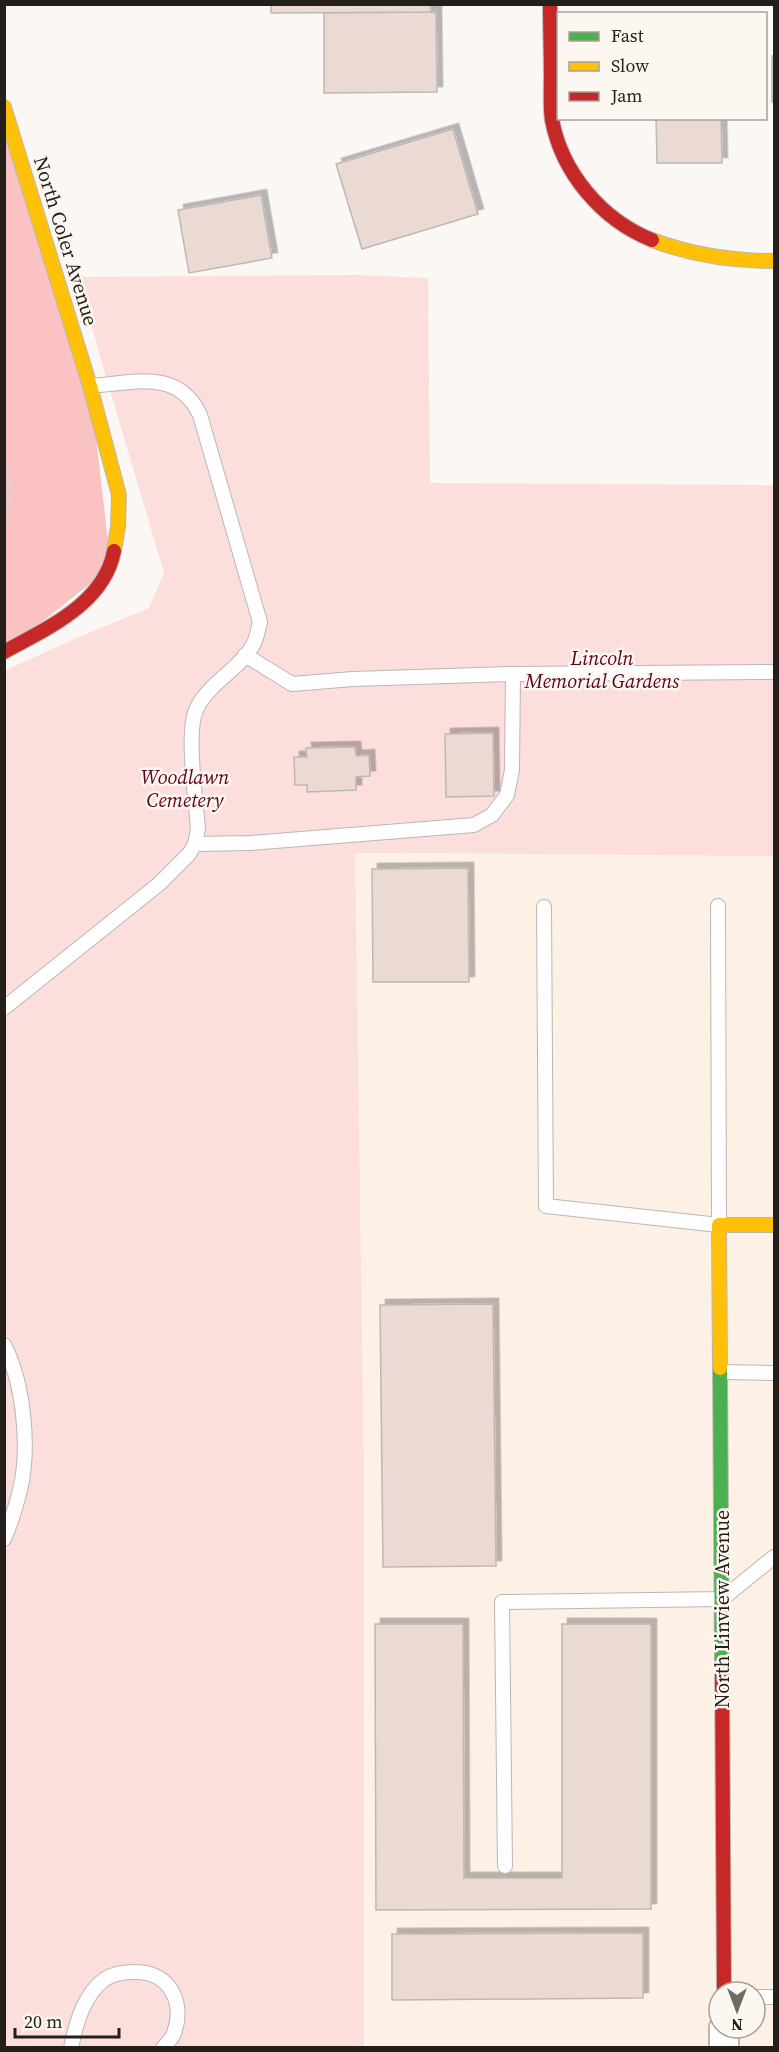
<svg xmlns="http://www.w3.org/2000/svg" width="779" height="2052" font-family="'Source Serif 4',serif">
<defs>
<filter id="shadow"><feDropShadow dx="5.5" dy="-5.5" stdDeviation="0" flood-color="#0004"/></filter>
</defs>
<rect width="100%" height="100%" fill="#faf7f5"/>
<path fill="#fdf0e4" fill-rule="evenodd" d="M355 853 429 855 774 856V2047H361ZM719 1992H755V2028H719Z"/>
<path fill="#fcdedd" d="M356 275 428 278 430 483 774 485V856L355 853 364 1484V2047H5L4 671 79 637 149 608 164 573 99 353 79 277Z"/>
<path fill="#fbc2c3" d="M4 107 90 386 111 567 4 652Z"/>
<path fill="#eadad3" stroke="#bdb8b6" stroke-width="1.5" filter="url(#shadow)" d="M271 4H431V12L271 13Z
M436 12 437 92 324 93V13Z
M772 56H774V102H772Z
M656 118H721L722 163H657Z
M453 129 478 214 362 249 336 164Z
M261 195 272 258 189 273 178 210Z
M493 733 494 796 446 797 445 734Z
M355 747 356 756 369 755 370 776 356 777V790L307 792V785H295L294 757H307L306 748Z
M468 868 469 982H373L372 869Z
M493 1304 496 1566 383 1567 380 1305Z
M375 1624H463L464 1878H562V1624H651V1909L376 1910Z
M643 1933V1998L392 2000V1934Z"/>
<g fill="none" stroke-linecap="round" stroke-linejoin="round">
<defs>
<path id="lane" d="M245 655 292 684 353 679 513 674 774 672
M195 844 250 843 474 825 492 815 507 795 512 770 513 674
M544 907 546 1206 719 1225 718 906
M4 1008 159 884 189 854 195 844 198 829C196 802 186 732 196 710 207 684 240 669 253 645 257 638 258 629 260 622L200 415C178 368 133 383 90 386
M4 1345C24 1383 30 1449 20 1490 16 1506 11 1523 4 1539
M721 1372 774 1373
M505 1866 502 1602 722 1599 774 1557
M755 1997H774
M71 2048C76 2023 84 1994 105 1979 114 1973 126 1972 136 1972 170 1972 185 2003 174 2033 172 2039 167 2043 163 2048"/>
<path id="street" d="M724 2028V2048"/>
<path id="fast" d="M720 1368 722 1671"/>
<path id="slow" d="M4 107 90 386 119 495 118 527 114 551
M652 240C692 255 732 261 774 261
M720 1368 719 1225H774"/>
<path id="jam" d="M550 4C550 29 551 54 551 78 551 92 550 107 552 120 562 173 602 220 652 240
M4 652C47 628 104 604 114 551
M722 1671 724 1992"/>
</defs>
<use href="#lane" stroke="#bbb7b4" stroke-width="16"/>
<use href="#street" stroke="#bbb7b4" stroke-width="32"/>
<use href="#fast" stroke="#bbb7b4" stroke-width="16"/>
<use href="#slow" stroke="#bbb7b4" stroke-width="16"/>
<use href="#jam" stroke="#bbb7b4" stroke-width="16"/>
<path stroke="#d6d5d4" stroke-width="4" stroke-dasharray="4.5 3" stroke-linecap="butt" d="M4 464 11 492 4 521"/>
<use href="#lane" stroke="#fefefe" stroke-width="14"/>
<use href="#street" stroke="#fefefe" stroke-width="28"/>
<use href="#fast" stroke="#4caf50" stroke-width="14"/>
<use href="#slow" stroke="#ffc107" stroke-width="14"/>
<use href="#jam" stroke="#c62828" stroke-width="14"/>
</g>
<g text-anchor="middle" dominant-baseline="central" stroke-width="5" stroke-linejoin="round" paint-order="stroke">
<g font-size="20" fill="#241f1a" stroke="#fdf7f2">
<text transform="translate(66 241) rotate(73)">North Coler Avenue</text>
<text transform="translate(722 1609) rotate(-90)">North Linview Avenue</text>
</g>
<g font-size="20" font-style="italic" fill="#5f0318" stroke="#fdf7f2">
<text x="602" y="658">Lincoln<tspan x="602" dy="23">Memorial Gardens</tspan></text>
<text x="185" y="777">Woodlawn<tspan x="185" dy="23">Cemetery</tspan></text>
</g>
</g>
<rect width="779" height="2052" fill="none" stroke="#241f1a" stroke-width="12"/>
<rect x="557" y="12" width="210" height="108" fill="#fdf7f2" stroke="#a6a19c" stroke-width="1.5"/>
<rect x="569" y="32" width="30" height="9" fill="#4caf50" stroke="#a6a19c" stroke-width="1.5"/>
<text x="611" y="42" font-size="18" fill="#241f1a">Fast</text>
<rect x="569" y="62" width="30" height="9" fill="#ffc107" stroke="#a6a19c" stroke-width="1.5"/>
<text x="611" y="72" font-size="18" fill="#241f1a">Slow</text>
<rect x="569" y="92" width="30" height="9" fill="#c62828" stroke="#a6a19c" stroke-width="1.5"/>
<text x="611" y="102" font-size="18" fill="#241f1a">Jam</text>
<g transform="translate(737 2010) rotate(180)"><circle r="28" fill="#fdf7f2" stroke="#a6a19c" stroke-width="1.5"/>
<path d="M0-4.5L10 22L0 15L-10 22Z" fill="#6f6b67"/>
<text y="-9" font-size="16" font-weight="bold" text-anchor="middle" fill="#241f1a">N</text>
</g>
<path d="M15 2028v9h104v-9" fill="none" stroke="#241f1a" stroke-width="3"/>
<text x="24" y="2028" font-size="18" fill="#241f1a" stroke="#fdf7f2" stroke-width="4.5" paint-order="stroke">20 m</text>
</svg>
